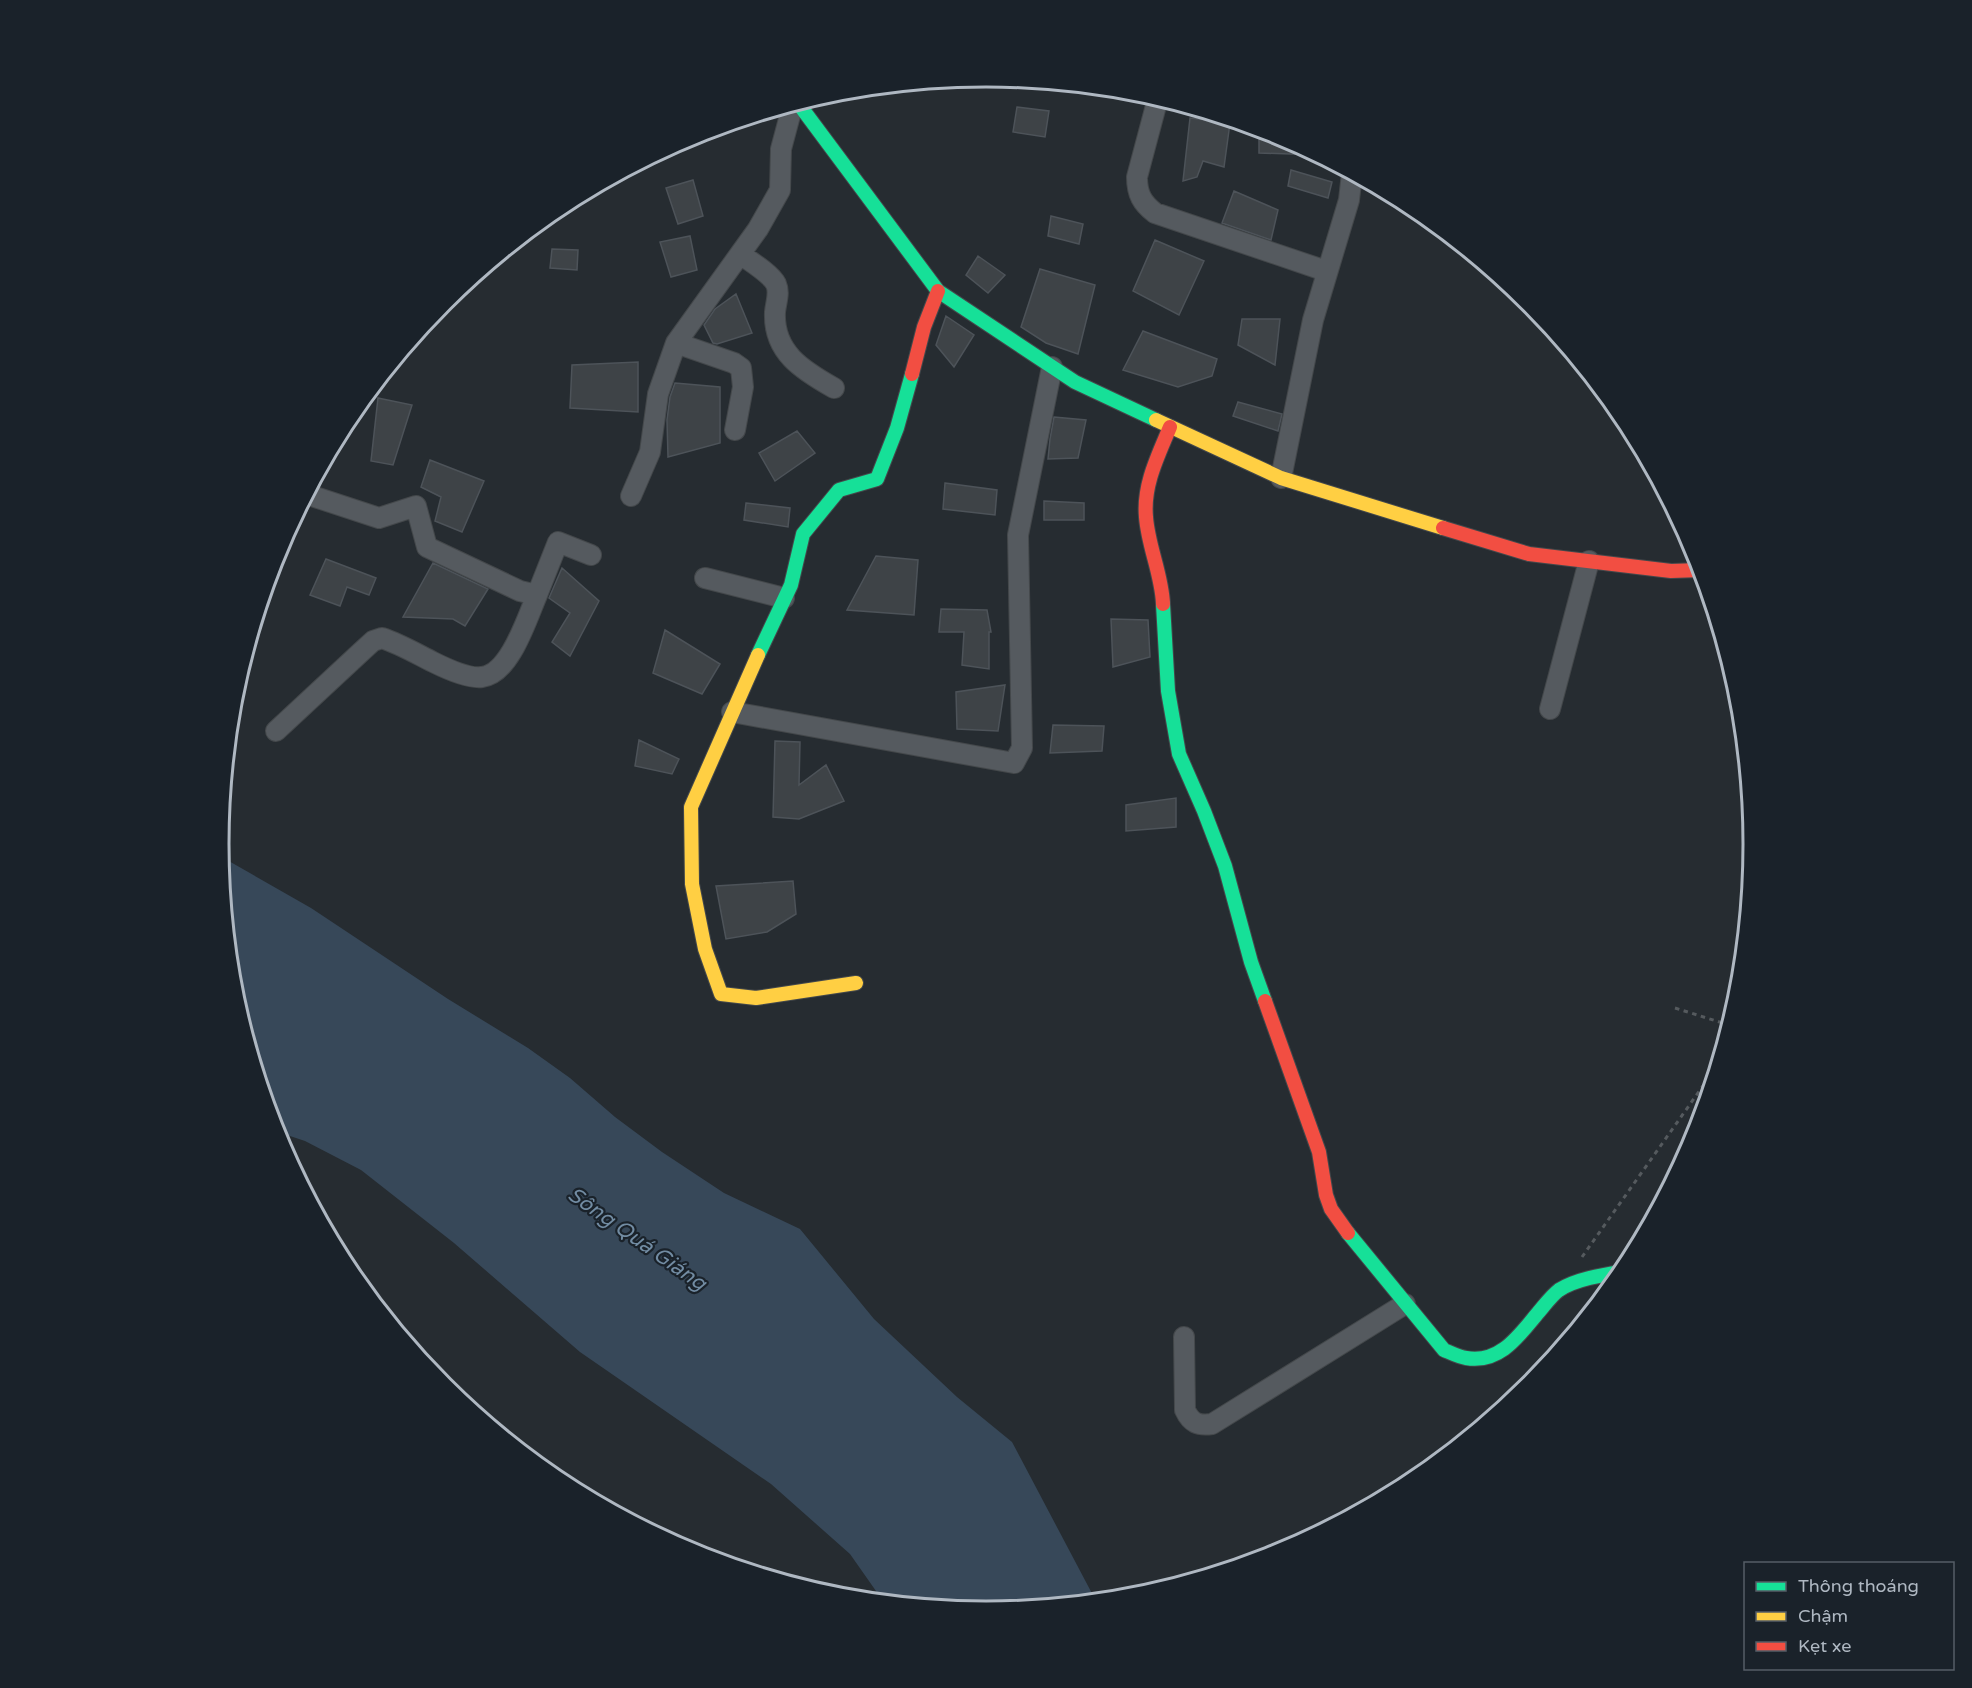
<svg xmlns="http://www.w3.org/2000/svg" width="1972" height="1688" font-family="'Varela Round',sans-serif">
<rect width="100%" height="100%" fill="#262c31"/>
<path fill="#374859" d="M220 856 311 908 448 999 528 1048 570 1078 615 1117 662 1152 724 1193 800 1229 874 1319 957 1397 1012 1442 1096 1601 986 1611 883 1601 850 1554 771 1484 580 1352 454 1243 361 1170 305 1141 275 1131 233 993Z"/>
<path fill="#3e4347" stroke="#4d5359" stroke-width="1.5" d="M1017 107 1049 111 1045 137 1013 132Z
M1190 118 1230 123 1224 167 1203 161 1197 177 1183 181Z
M1259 129 1280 135 1318 155 1259 153Z
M1291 170 1332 182 1328 198 1288 186Z
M693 180 703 216 678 224 666 188Z
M1234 191 1278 210 1271 240 1222 223Z
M1051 216 1083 224 1079 244 1048 236Z
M690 236 697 270 671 277 660 242Z
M1155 240 1204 261 1179 315 1133 291Z
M552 249 578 250 577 270 550 268Z
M978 256 1005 275 988 293 966 275Z
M1040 269 1095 285 1078 354 1046 343 1021 327Z
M736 294 752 333 717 344 713 343 704 325 715 309Z
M946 316 974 335 954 367 936 345Z
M1242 319H1280L1275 365 1238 345Z
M1143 331 1217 359 1212 376 1178 387 1123 370Z
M638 362V412L570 408 572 365Z
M675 383 720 387V443L668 457 667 420 670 397Z
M378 398 412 405 393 465 371 461Z
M1238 402 1282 414 1278 431 1233 416Z
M1054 417 1086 420 1078 458 1048 459 1050 439Z
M797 431 815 453 775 481 759 453Z
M430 460 484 481 462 532 435 521 441 497 421 487Z
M945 483 997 490 995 515 943 509Z
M1044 501 1084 503V520H1044Z
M746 503 790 508 788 527 744 520Z
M876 556 918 560 914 615 847 610Z
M326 559 376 578 369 595 347 587 340 606 310 595Z
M433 563 488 589 465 626 453 619 403 617Z
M562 568 599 601 570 656 552 642 570 613 549 598Z
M941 609 987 610 991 632H989V669L962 665 964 632H939Z
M1111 619 1148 620 1150 657 1113 667Z
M665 630 720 664 702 694 653 673Z
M1005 685 998 731 957 729 956 692Z
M1053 725 1104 726 1102 751 1050 753Z
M639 740 679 759 672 774 635 766Z
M775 741 800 742 799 785 826 765 844 801 799 819 773 817Z
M1176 798V827L1126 831V805Z
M793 881 796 914 767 932 726 939 716 886Z"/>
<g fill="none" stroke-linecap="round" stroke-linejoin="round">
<defs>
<path id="street" d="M1158 98 1137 177C1137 194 1142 203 1155 213L1326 271
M740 254C750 261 771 274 776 284 780 293 776 302 775 312 773 352 802 370 834 388
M676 343 734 363 741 368 743 387 735 430
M1281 478 1313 320 1349 200 1352 173
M309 491 315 497 379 518 416 506 427 547 520 591 537 595 558 542 591 555
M631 496 650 452 658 394 676 343 758 229 780 190 781 149 793 104
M705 578 784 598
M1550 709 1589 561
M732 712 1014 763 1022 748 1018 535 1052 367
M276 731 361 652 373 641 382 638C400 644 417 654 433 662 445 668 468 679 482 677 510 674 527 618 537 595
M1184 1337 1185 1410C1191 1423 1198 1426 1212 1424L1405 1304"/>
<path id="fast" d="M798 103 938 291 1075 382 1156 420
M1163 604 1168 691 1179 754 1204 811 1225 866 1251 962 1265 1001
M758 655 791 585 803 534 839 490 877 479 897 428 912 374
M1348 1233 1444 1350C1451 1353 1459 1357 1466 1358 1499 1364 1518 1337 1537 1314 1544 1306 1551 1296 1559 1290 1576 1279 1602 1275 1622 1272"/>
<path id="slow" d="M1156 420 1281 478 1443 528
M758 655 691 807 692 884 705 949 721 994 756 998 856 983"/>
<path id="jam" d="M912 374 924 327 938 291
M1443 528 1529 554 1671 571 1701 570
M1163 604C1162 575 1148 546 1146 517 1143 485 1158 456 1170 427
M1265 1001 1319 1152 1326 1195 1331 1209 1348 1233"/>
</defs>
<use href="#street" stroke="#44484b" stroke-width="22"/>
<use href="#fast" stroke="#44484b" stroke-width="16"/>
<use href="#slow" stroke="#44484b" stroke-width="16"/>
<use href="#jam" stroke="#44484b" stroke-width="16"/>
<path stroke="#555a5e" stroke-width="3" stroke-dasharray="4.5 4.5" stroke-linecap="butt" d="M1675 1008 1729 1025
M1582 1257 1717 1066"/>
<use href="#street" stroke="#555a5f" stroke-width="20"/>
<use href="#fast" stroke="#16e098" stroke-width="14"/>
<use href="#slow" stroke="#ffcf43" stroke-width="14"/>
<use href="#jam" stroke="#f24e42" stroke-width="14"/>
</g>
<g text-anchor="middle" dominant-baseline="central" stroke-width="4.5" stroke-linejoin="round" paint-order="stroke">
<g font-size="21" font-style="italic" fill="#728ca3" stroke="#1a222a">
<text transform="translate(637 1239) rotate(35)">Sông Quá Giáng</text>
</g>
</g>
<path d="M0 0H1972V1688H0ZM229 844a757 757 0 1 1 1514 0a757 757 0 1 1-1514 0Z" fill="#1a222a" fill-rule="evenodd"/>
<path fill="none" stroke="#afb8c2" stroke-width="3" d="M229 844a757 757 0 1 1 1514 0a757 757 0 1 1-1514 0Z"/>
<rect x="1744" y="1562" width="210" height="108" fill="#1a222a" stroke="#565e67" stroke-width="1.5"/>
<rect x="1756" y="1582" width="30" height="9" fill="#16e098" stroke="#565e67" stroke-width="1.5"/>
<text x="1798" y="1592" font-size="18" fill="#afb8c2">Thông thoáng</text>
<rect x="1756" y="1612" width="30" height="9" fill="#ffcf43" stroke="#565e67" stroke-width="1.5"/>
<text x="1798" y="1622" font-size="18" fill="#afb8c2">Chậm</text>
<rect x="1756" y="1642" width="30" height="9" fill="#f24e42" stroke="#565e67" stroke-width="1.5"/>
<text x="1798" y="1652" font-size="18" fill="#afb8c2">Kẹt xe</text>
</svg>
